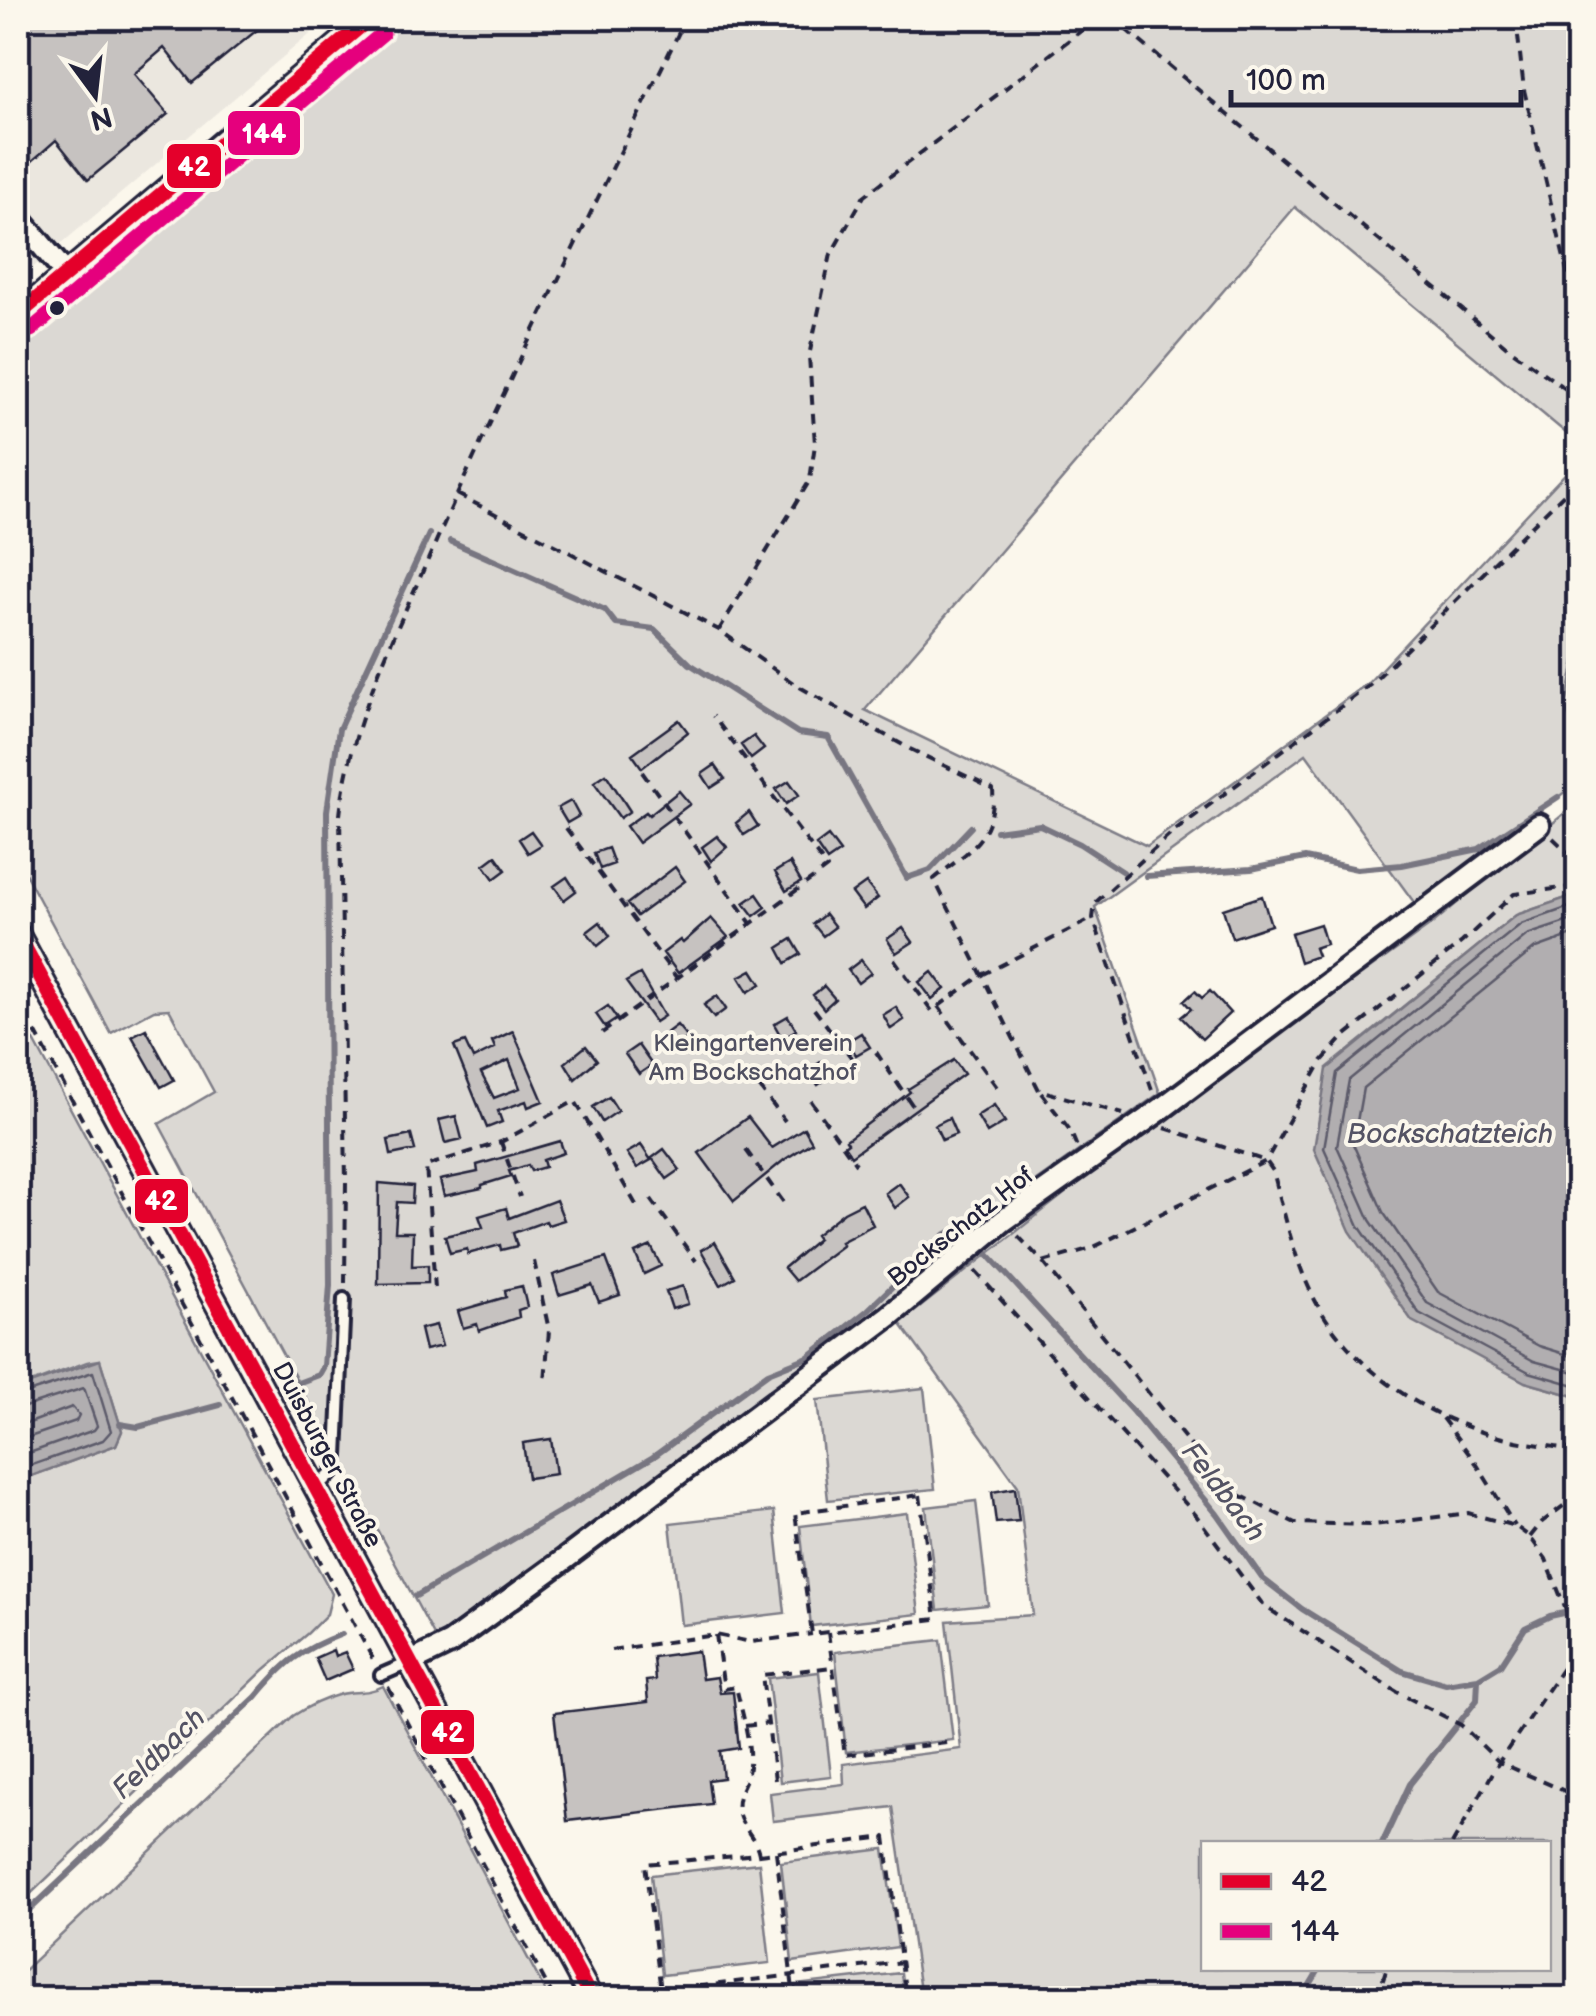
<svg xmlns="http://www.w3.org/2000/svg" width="1596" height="2016" font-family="'Balsamiq Sans',sans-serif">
<rect width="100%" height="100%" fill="#fbf7ec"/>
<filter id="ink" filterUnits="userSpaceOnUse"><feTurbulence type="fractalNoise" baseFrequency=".01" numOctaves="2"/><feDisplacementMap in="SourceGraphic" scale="20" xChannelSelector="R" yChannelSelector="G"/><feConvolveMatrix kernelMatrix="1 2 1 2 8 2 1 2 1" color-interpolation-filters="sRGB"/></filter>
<g filter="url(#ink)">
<path fill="#ebe7df" d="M18 18H301L315 30 18 280Z"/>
<path fill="#dbd8d3" stroke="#7e7d87" stroke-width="2.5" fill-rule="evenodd" d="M409 18H1578V443L1295 207 865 710 1147 846 1368 683 1578 460V645L1566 707 1578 747V782L1416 905 1306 754 1095 907 1160 1093 997 1209 882 1309 437 1641 159 1124 214 1092 169 1009 154 1010 111 1033 18 860V349Z
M1578 802V894L1516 915 1327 1068 1525 1382 1578 1397V1998H921L893 1807 773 1821 770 1793 844 1784 843 1764 961 1749 947 1621 1033 1615 1018 1486 900 1323 1147 1129 1432 924ZM1204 1844H1548V1968H1204Z
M18 1011 332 1594 327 1614 308 1633 264 1670 18 1906V1481L116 1445 122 1431 100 1360 87 1362 18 1388Z
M924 1388 935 1489 828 1500 817 1400Z
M976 1501 988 1605 938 1610 926 1507Z
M774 1511 785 1613 681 1625 670 1523Z
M907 1513 919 1614 811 1626 800 1526Z
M941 1640 953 1740 846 1752 835 1652Z
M819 1672 831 1776 780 1782 768 1678Z
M383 1686 549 1998H18V1976L293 1716C308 1706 323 1699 341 1694 355 1691 369 1694 383 1686Z
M884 1849 898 1947 792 1962 781 1862Z
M759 1863 770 1963 662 1975 651 1875Z
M901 1973 904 1998H796L795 1985Z"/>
<path fill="#b1aeb0" stroke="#787681" stroke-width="2.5" d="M1578 894V1397L1525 1382 1412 1321 1350 1231 1314 1149 1327 1069 1516 915Z
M100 1360 122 1431 116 1445 18 1481V1388Z"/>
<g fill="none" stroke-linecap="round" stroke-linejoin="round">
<path stroke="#5b5a6a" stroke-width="2.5" d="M1578 904 1521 924 1337 1073 1324 1148 1359 1226 1419 1313 1529 1372 1578 1386
M1578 918 1527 935 1349 1080 1337 1146 1370 1220 1427 1303 1534 1361 1578 1373
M1578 933 1534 949 1363 1088 1353 1144 1383 1212 1438 1292 1539 1346 1578 1358
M18 1396 93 1372 111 1431 103 1440 18 1470
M18 1409 84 1388 97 1426 94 1430 18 1457
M18 1424 32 1422 72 1407 79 1415 76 1421 18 1441"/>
<path stroke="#787681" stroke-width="6" d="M450 541 605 610 616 624 654 629 690 664 798 733 828 737 907 878 930 870 971 827
M996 831 1040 825 1080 844 1123 872
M1146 876 1251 869 1305 858 1357 869 1402 865 1479 849 1558 797
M984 1250 1133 1412 1217 1514 1262 1578 1302 1609 1402 1671 1446 1684 1478 1679 1501 1665 1525 1628 1550 1616 1578 1610
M295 1384 319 1375 324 1366 330 1285 327 811 339 729 429 534
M120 1424 138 1427 220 1405
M416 1596 653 1457 768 1373 808 1357 868 1310 946 1234 956 1230 967 1233
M1382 1844 1410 1784 1477 1700 1478 1679
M18 1921 256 1697C285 1662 300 1650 342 1634
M1302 1998 1320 1968"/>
</g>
<path fill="#c6c2c0" stroke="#22223b" stroke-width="2.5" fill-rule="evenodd" d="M18 18H253L262 26 192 83 164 48 134 74 168 114 88 180 56 140 30 163 18 148Z
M679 720 688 732 642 768 632 754Z
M754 736 764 749 751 759 741 745Z
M715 765 725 779 711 788 702 774Z
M606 774 630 811 620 818 594 782Z
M789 781 799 795 786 804 776 789Z
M679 791 690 804 638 843 626 826 646 812 649 815Z
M571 801 579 816 567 823 558 808Z
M749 812 758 826 744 835 736 823Z
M531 831 541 845 528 853 519 839Z
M717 836 727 847 711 861 702 847Z
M828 836 840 852 827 861 816 845Z
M608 848 614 864 600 869 594 853Z
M496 856 506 870 494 879 484 865Z
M790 863 801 882 786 891 775 872Z
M675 867 685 881 637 916 627 904Z
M567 877 576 891 564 900 554 886Z
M866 883 878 898 864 909 852 893Z
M757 894 766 907 754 916 744 903Z
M1262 896 1271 925 1232 938 1223 909Z
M825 914 835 927 823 936 813 924Z
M711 918 728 937 678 973 663 953 680 940 683 943Z
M600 922 610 936 598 946 587 932Z
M1320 924 1326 944 1314 948 1317 956 1300 962 1291 933Z
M903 928 913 942 896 953 887 939Z
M792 939 801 954 786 963 778 948Z
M861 960 871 973 858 983 848 970Z
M752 970 761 984 748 992 739 977Z
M932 972 945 989 932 999 919 982Z
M640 974 664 1016 655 1022 626 982Z
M824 986 835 999 824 1009 813 995Z
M1195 991 1202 998 1210 991 1230 1013 1202 1039 1181 1017 1191 1009 1184 1001Z
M717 996 726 1009 714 1018 704 1005Z
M608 1006 617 1019 605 1027 596 1014Z
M896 1007 904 1020 891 1029 883 1015Z
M788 1016 796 1030 782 1038 774 1024Z
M677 1025 688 1038 675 1048 665 1034Z
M146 1029 174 1080 161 1087 132 1036Z
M513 1031 543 1101 528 1107 526 1101 498 1111 502 1122 487 1128 454 1046 465 1042 473 1059 495 1048 492 1041ZM509 1060 520 1088 494 1098 481 1073Z
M861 1033 870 1047 856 1055 848 1041Z
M638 1045 652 1065 639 1074 625 1054Z
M586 1046 597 1060 575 1079 565 1063Z
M954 1060 964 1074 851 1156 844 1146 848 1143 846 1140 910 1092 908 1089Z
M822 1061 832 1075 818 1085 808 1071Z
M609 1097 618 1111 602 1122 593 1107Z
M994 1105 1005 1122 987 1133 977 1116Z
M456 1116 462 1139 445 1143 439 1120Z
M748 1117 772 1148 804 1128 812 1142 784 1160 734 1201 699 1153Z
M949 1118 956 1134 942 1140 935 1125Z
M411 1135 415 1150 391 1155 388 1140Z
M560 1141 564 1153 543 1160 545 1167 531 1171 528 1165 509 1171 511 1176 482 1185V1188L444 1196 440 1180 478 1172 477 1165Z
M641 1145 651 1160 637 1168 627 1153Z
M664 1149 680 1170 667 1179 652 1158Z
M379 1183 413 1186 412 1203 397 1202 395 1232H413L412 1266 428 1265V1283L378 1284Z
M899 1183 909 1197 895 1208 885 1193Z
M556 1200 564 1220 548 1225 546 1221 513 1233 517 1246 501 1250 500 1245 468 1254 467 1249 450 1253 445 1236 483 1227 479 1216 506 1208 509 1218Z
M862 1203 873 1225 841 1242 843 1245 795 1281 784 1268 818 1239 815 1235 844 1212Z
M715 1242 735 1277 721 1285 701 1250Z
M651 1246 661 1266 644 1274 635 1253Z
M606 1258 620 1295 599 1302 592 1285 559 1295 553 1275Z
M522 1286 527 1307 518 1310 519 1317 479 1331 477 1324 463 1328 458 1311 506 1297 505 1290Z
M683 1286 688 1304 672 1309 666 1291Z
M436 1325 442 1346 425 1350 420 1329Z
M551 1439 556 1474 528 1478 523 1443Z
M1015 1488 1019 1521 996 1523 992 1492Z
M333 1650 335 1656 345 1652 353 1669 325 1681 315 1658Z
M698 1651 702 1679 717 1677 720 1693 733 1692 739 1748 720 1751 723 1778 708 1780 711 1804 567 1821 554 1713 648 1702 646 1681 655 1680 653 1657Z"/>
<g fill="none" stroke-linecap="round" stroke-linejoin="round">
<defs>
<path id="service" d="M317 1488 332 1473 337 1456 344 1299
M381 1675 411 1662"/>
<path id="minor" d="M18 217 66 274
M18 315 370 18
M18 935 591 1998
M411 1662 450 1643 565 1559 889 1316 1003 1221 1160 1110 1539 825"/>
</defs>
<use href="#service" stroke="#22223b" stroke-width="18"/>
<use href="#minor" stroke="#22223b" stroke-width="28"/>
<path stroke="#22223b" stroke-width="4" stroke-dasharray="10 8" stroke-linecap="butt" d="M1098 18 864 196 831 254 809 356 815 444 810 480 719 630 796 685 910 749 993 789C996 838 968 851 934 879L1039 1090 1123 1114
M1112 18 1507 347 1578 398
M1516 18 1524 90 1568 275 1578 333
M384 34 402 18
M18 344 60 308
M457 494 719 630
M642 772 750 922
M566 828 676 977
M1553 838 1578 862
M894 959 932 1011 982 975 1093 918
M18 1000 374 1661
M938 1006 999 1090
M814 1009 858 1066
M602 1033 827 868 713 716
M876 1052 917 1112
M748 1072 785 1121
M1152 1090 1093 918 1095 903 1172 833 1370 685 1578 480
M1041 1093 1070 1130 1077 1147
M811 1101 856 1164
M1165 1128 1266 1161 1273 1171C1285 1215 1294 1261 1316 1302 1351 1367 1419 1412 1488 1434 1517 1443 1549 1446 1578 1450
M501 1142 520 1197
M746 1150 787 1207
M651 1199 696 1261
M1018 1236 1043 1262 1196 1452 1238 1494 1295 1523 1373 1525 1468 1513 1515 1526 1530 1537 1546 1559 1578 1641
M534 1261 549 1330 545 1382
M1043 1262 1092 1248 1266 1161 1322 1061 1344 1037 1462 942 1514 894 1578 886
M975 1271 1195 1514 1264 1606 1397 1692 1461 1725 1499 1762 1578 1797
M345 1283 346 1182 340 815C351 717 399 627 438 537 516 362 602 190 686 18
M435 1288 426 1166 501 1142 575 1101 638 1208
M1442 1418 1476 1463 1515 1526
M920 1495 936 1619 812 1634 795 1513Z
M1530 1537 1542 1522 1578 1495
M828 1632 845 1755 947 1743
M716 1635 724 1689 736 1687C742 1713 751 1740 749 1766 748 1783 735 1793 738 1811 741 1828 756 1837 759 1854L645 1864 661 1991 902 1962
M611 1650 716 1635 751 1642 812 1634
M388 1687 554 1998
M745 1726 768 1723
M775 1780 762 1675 833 1667
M1452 1844 1499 1762 1578 1646
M776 1852 794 1998
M759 1854 885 1837 906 1998
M1377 1998 1387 1968"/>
<use href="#service" stroke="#fbf7ec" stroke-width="10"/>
<use href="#minor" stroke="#fbf7ec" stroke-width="20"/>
<defs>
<path id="bus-1" d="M18 315 370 18
M18 935 591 1998"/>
<path id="bus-2" d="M31 330 383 33"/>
</defs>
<use href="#bus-1" stroke="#fbf7ec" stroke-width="22"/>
<use href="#bus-2" stroke="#fbf7ec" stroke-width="22"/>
<use href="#bus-1" stroke="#e4002b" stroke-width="15"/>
<use href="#bus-2" stroke="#e5007d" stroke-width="15"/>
</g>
</g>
<circle fill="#22223b" stroke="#fbf7ec" stroke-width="4" cx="57" cy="308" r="9"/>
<g text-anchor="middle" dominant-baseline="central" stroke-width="8" stroke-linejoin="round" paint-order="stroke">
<g font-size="25" fill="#505061" stroke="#fbf7ec">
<text x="753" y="1043">Kleingartenverein<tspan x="753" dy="29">Am Bockschatzhof</tspan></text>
</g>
<g font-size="25" fill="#22223b" stroke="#fbf7ec">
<text transform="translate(961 1227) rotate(-38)">Bockschatz Hof</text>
<text transform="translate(327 1455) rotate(62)">Duisburger Straße</text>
</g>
<g font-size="28" font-style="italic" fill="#545364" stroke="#fbf7ec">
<text x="1450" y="1134">Bockschatzteich</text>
<text transform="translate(1223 1492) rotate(52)">Feldbach</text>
<text transform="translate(159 1754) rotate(-44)">Feldbach</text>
</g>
</g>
<g stroke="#fbf7ec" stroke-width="4">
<rect x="226" y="109" width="76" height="48" rx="10" fill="#e5007d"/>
<rect x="165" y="142" width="58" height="48" rx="10" fill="#e4002b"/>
<rect x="133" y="1177" width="57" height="48" rx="10" fill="#e4002b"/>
<rect x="419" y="1708" width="57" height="48" rx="10" fill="#e4002b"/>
</g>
<g font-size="28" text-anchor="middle" font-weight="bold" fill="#fff">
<text x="264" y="143">144</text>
<text x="194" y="176">42</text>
<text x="161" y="1210">42</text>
<text x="448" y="1742">42</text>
</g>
<rect width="1596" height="2016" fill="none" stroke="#fbf7ec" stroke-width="60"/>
<rect x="30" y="30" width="1536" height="1956" fill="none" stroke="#22223b" stroke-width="4" filter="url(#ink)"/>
<rect x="1201" y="1841" width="350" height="130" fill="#fbf7ec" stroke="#a4a2a5" stroke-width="2.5"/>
<rect x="1221" y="1874" width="50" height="15" fill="#e4002b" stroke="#a4a2a5" stroke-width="2.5"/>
<text x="1291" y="1891" font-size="30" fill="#22223b">42</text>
<rect x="1221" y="1924" width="50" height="15" fill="#e5007d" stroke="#a4a2a5" stroke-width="2.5"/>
<text x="1291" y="1941" font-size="30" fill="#22223b">144</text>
<g transform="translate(95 95) rotate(165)" stroke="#fbf7ec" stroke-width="8" paint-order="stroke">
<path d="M0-8L18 38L0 25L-18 38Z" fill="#22223b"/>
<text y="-15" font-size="28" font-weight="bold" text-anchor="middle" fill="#22223b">N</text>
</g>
<path d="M1231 90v15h290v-15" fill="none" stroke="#22223b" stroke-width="5"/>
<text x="1246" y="90" font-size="30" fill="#22223b" stroke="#fbf7ec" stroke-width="8" paint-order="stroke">100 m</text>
</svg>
